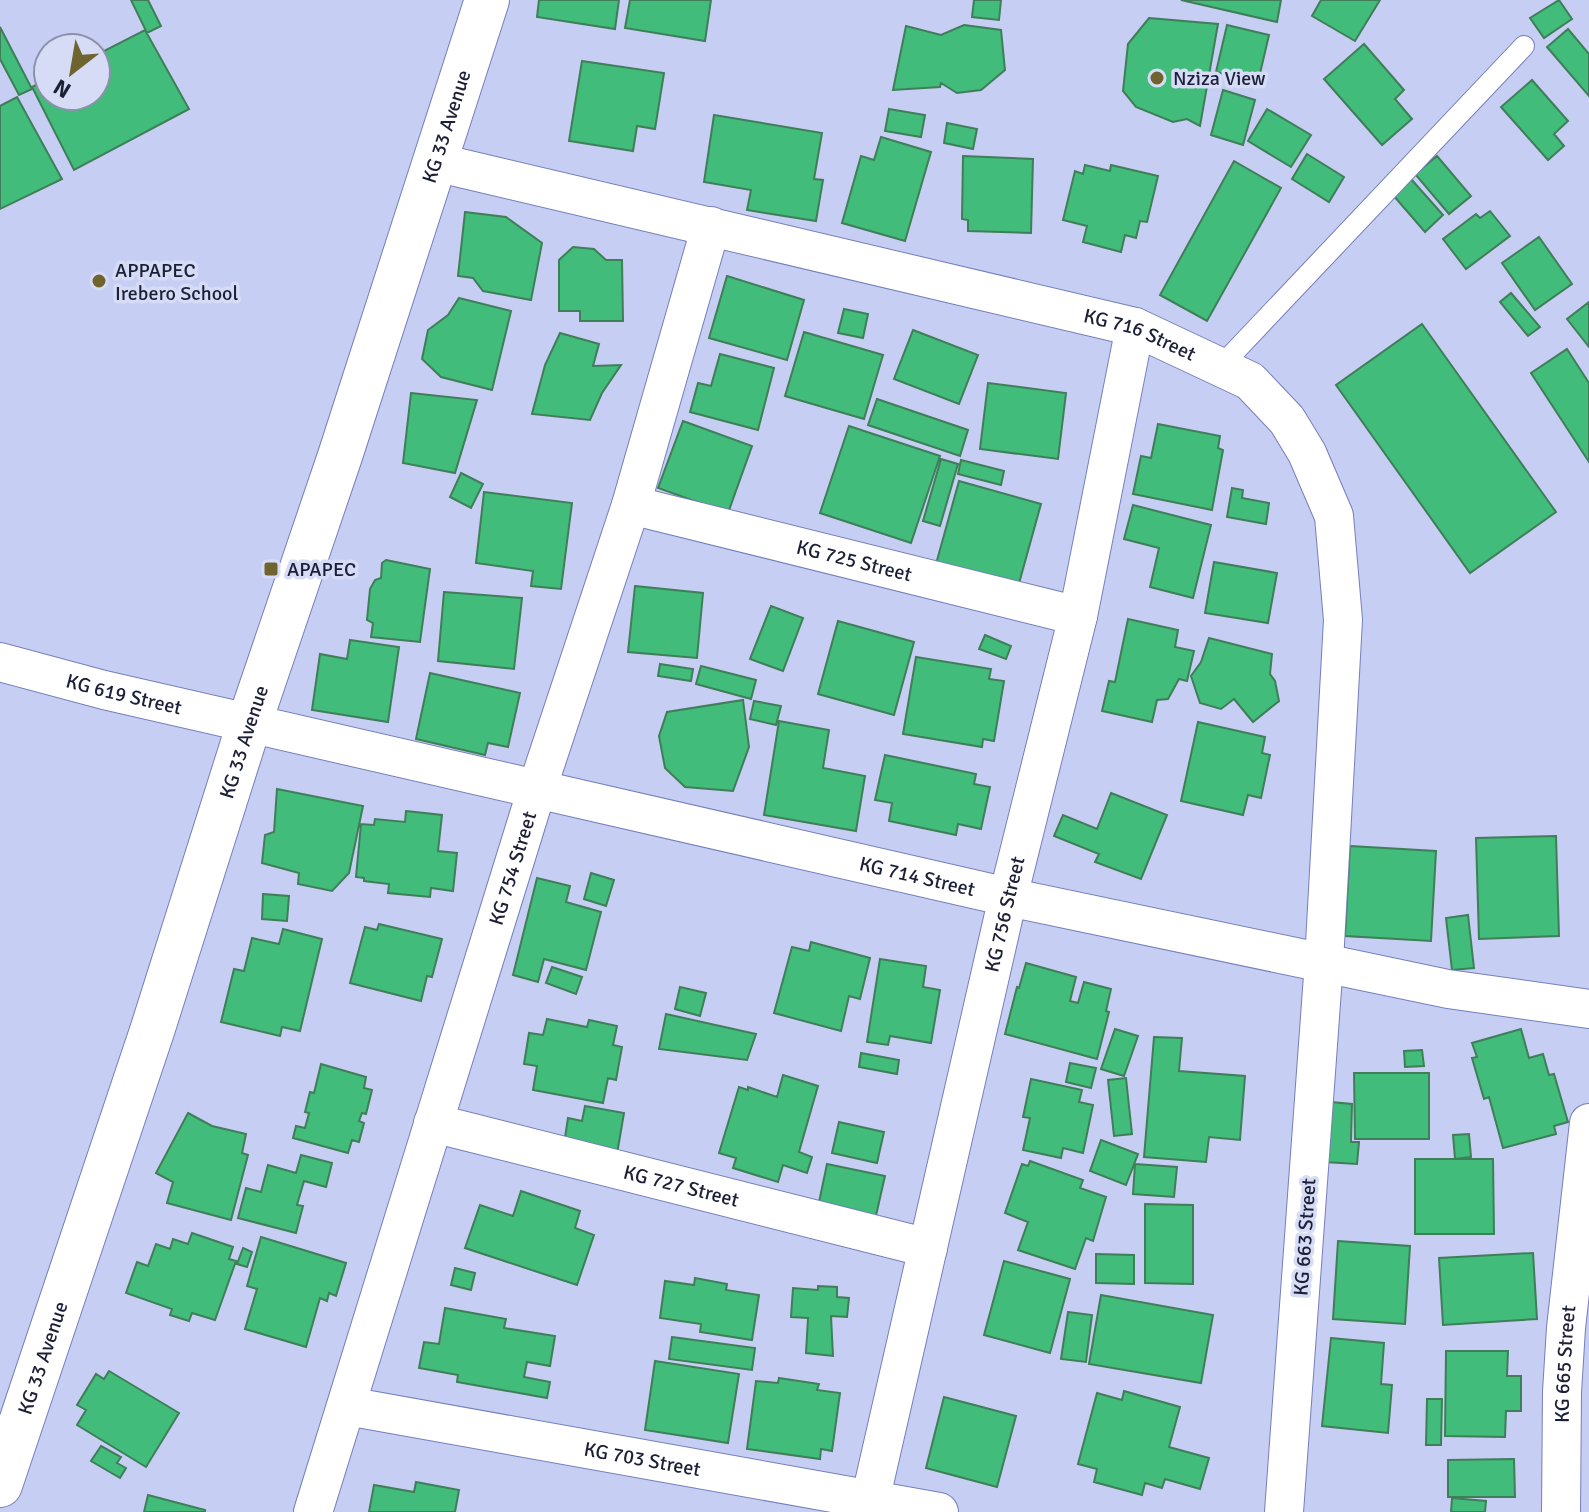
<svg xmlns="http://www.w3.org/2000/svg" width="1589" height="1512" font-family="Signika,sans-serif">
<rect width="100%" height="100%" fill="#c6cef4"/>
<path fill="#41bc7a" stroke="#3f7e59" stroke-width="2" d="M131 0H148L161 26 147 33Z
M539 0H619L615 29 537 17Z
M630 0H711L705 41 625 28Z
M974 0H1001L999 20 972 17Z
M1181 0H1281L1277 22Z
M1321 0H1380L1355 41 1312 16Z
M1559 0 1572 19 1544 38 1530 18Z
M1149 18 1218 24 1200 126 1187 119 1173 122 1136 107 1123 91 1128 44Z
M964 25 1001 30 1005 70 981 90 957 93 941 83 940 87 893 90 906 26 941 35Z
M1227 25 1269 35 1258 82 1216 72Z
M0 27 32 89 19 95 0 59Z
M1568 29 1589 54V96L1547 47Z
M145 30 189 109 74 170 32 87 48 79V96H96V55Z
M1364 44 1404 90 1395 99 1412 119 1382 145 1324 79Z
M582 61 664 73 655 129 637 126 633 151 569 141Z
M1532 80 1568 121 1554 134 1564 146 1548 160 1501 107Z
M1223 90 1255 100 1243 145 1211 135Z
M17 97 62 179 0 209V106Z
M889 109 925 115 921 137 885 131Z
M1267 109 1311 135 1291 167 1248 141Z
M714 115 822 133 814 179 823 180 816 221 747 210 751 190 704 182Z
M947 123 977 129 973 149 944 143Z
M881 137 931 152 905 241 842 223 861 156 874 160Z
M1307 154 1344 177 1329 202 1292 179Z
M963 156 1033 159 1031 233 968 231V220L962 219Z
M1437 156 1471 196 1449 214 1415 174Z
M1234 161 1281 188 1207 321 1160 295Z
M1085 165 1110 171 1111 165 1158 176 1147 222 1140 221 1136 238 1125 235 1121 252 1083 242 1087 226 1063 220 1075 171 1083 174Z
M1411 179 1443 215 1425 232 1393 195Z
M1490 211 1510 236 1466 269 1443 239 1476 214 1480 218Z
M465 212 506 217 542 243 531 300 483 291 473 278 458 276Z
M1539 237 1572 284 1535 310 1502 263Z
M573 247 594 249 606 260H622L623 321H580V311H559V260Z
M727 276 804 300 787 360 709 338Z
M1511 293 1540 327 1528 336 1500 302Z
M459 298 511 311 492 390 441 377 422 359 428 330 448 315Z
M1589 302V347L1567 319Z
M844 309 868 314 863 338 838 333Z
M1422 324 1556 512 1470 573 1336 385Z
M913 330 978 355 959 404 894 379Z
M804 332 883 355 864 419 785 396Z
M560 333 599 344 593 366 621 365 602 393 590 420 532 414 545 365Z
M1567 349 1589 383V462L1531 373Z
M720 354 774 368 758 430 690 412 698 383 711 386Z
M988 383 1066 393 1058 459 980 449Z
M411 393 477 400 455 473 403 463Z
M877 399 968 430 960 456 868 425Z
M683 421 752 446 728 513 658 488Z
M1158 424 1220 436 1218 448 1223 450 1212 510 1133 494 1141 456 1151 458Z
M849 426 940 456 911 543 820 513Z
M941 459 958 464 940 526 923 521Z
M961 460 1004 471 1001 485 958 474Z
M461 473 483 484 471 508 450 497Z
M959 481 1041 504 1018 587 936 564Z
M1232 488 1243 490 1242 498 1269 503 1266 524 1227 517Z
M484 492 572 503 561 589 531 586 533 571 476 563Z
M1133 505 1211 525 1193 598 1150 587 1159 548 1124 539Z
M386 560 430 569 420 642 371 637 373 623 367 620 370 589 375 580 381 578 382 563Z
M1214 562 1277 573 1268 623 1205 613Z
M635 586 703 593 697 658 628 652Z
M444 592 522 598 514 669 438 661Z
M771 606 803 618 783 671 750 659Z
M1128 619 1178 630 1175 647 1194 651 1187 681 1179 679 1168 699 1157 700 1152 722 1102 711 1109 681 1115 682Z
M838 621 914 642 894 715 818 694Z
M985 635 1011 646 1006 659 979 649Z
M1209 638 1272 654 1270 674 1275 681 1279 701 1253 722 1234 699 1221 709 1200 703 1191 676 1201 662Z
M350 640 399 647 388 722 312 710 320 654 347 659Z
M916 657 991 669 989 679 1004 681 994 741 983 739 982 747 903 734Z
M660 664 693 669 691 681 658 676Z
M701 666 756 680 751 699 696 684Z
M430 673 520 693 508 747 488 743 485 755 416 739Z
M743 700 749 747 733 791 685 787 665 768 659 736 667 712Z
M754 701 781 706 776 725 750 719Z
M779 721 829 730 823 768 865 776 856 831 764 815Z
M1198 722 1265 737 1262 753 1270 755 1261 798 1248 795 1243 815 1181 801Z
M885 755 976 774 974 784 990 787 981 829 958 824 956 835 889 821 892 803 875 800Z
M277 789 363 806 349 873 332 891 298 884 299 873 262 863 265 835 274 832Z
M1111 793 1167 815 1141 879 1095 862 1099 854 1054 836 1063 815 1097 829Z
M406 811 442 815 438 851 457 853 453 891 431 888 430 897 388 893 389 884 364 881V878L356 877 361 824 374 825 375 819 405 822Z
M1556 836 1559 936 1479 939 1476 838Z
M1350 846 1436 851 1431 941 1345 936Z
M591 873 614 880 606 906 584 899Z
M537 878 570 886 566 902 601 912 586 970 544 959 538 982 513 975Z
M263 894 289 896 287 921 262 919Z
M1468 915 1474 968 1452 970 1446 918Z
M379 924 442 939 432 977 427 976 421 1001 350 983 365 927 377 930Z
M283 929 322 939 300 1031 282 1027 280 1036 221 1022 234 969 244 971 252 938 279 944Z
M811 942 870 958 860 999 849 996 841 1031 774 1013 792 947 809 951Z
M880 959 926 966 923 987 940 990 931 1043 890 1036 888 1045 867 1042Z
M1026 963 1076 977 1070 1001 1078 1003 1084 982 1111 989 1106 1011 1109 1012 1097 1059 1005 1034 1017 987 1019 988Z
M552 967 582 977 576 994 546 983Z
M680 987 706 993 700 1016 675 1009Z
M666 1014 756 1034 747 1060 659 1049Z
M547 1019 587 1027 589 1020 617 1026 613 1045 622 1047 616 1080 608 1078 603 1103 533 1090 537 1066 524 1064 529 1033 543 1035Z
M1115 1029 1138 1036 1124 1076 1101 1069Z
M1521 1029 1529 1058 1543 1054 1549 1075 1554 1074 1568 1122 1554 1126 1556 1134 1503 1148 1489 1097 1484 1099 1472 1058 1477 1057 1472 1043Z
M1154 1037 1182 1038 1179 1071 1245 1076 1240 1140 1209 1137 1206 1162 1144 1157Z
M1422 1050 1424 1066 1405 1067 1404 1051Z
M861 1053 899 1060 897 1074 859 1067Z
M1070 1063 1096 1068 1091 1088 1066 1082Z
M321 1064 366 1077 364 1088 372 1090 366 1114 362 1113 359 1121 364 1123 359 1142 352 1140 348 1153 293 1138 296 1126 305 1128 309 1113 305 1112 310 1092 314 1093Z
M1354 1073H1429V1139H1355Z
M783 1075 818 1086 799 1152 812 1157 807 1173 783 1165 778 1182 733 1168 736 1158 719 1153 739 1087 748 1090V1087L777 1097Z
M1126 1078 1132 1134 1114 1136 1108 1080Z
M1031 1079 1082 1090 1079 1102 1093 1105 1083 1153 1063 1148 1061 1158 1023 1150 1030 1118 1023 1117Z
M1331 1102 1352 1104 1351 1142H1359L1357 1164 1324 1162Z
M585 1106 624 1113 617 1154 564 1144 568 1118 582 1121Z
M188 1113 212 1126 246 1134 242 1153 248 1155 231 1220 167 1203 173 1182 156 1173Z
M839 1122 884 1132 877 1163 832 1153Z
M1469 1134 1471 1157 1455 1159 1453 1135Z
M1101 1140 1138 1154 1126 1185 1090 1171Z
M301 1155 332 1163 326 1187 304 1181 297 1205 303 1206 296 1233 238 1218 246 1188 261 1192 268 1165 296 1173Z
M1415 1159H1493L1494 1234H1415Z
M1030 1161 1083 1180 1080 1188 1106 1197 1093 1241 1086 1238 1075 1269 1018 1250 1028 1222 1005 1213 1022 1164 1028 1166Z
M827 1164 885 1176 875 1220 818 1207Z
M1135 1164 1177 1167 1174 1197 1133 1194Z
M521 1191 580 1211 575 1228 594 1235 577 1285 465 1248 480 1205 513 1216Z
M1145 1204 1193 1205V1284L1145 1283Z
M192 1233 233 1247 229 1259 236 1261 215 1320 192 1313 189 1321 170 1315 172 1309 126 1293 137 1262 148 1266 156 1244 170 1249 173 1239 188 1244Z
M261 1237 346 1263 336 1296 329 1293 327 1301 320 1298 306 1347 245 1329 257 1289 247 1286Z
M1338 1241 1410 1246 1405 1324 1333 1319Z
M243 1248 252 1252 247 1267 237 1264Z
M1533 1253 1537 1319 1443 1325 1439 1258Z
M1096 1254 1134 1255V1284L1096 1283Z
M1004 1261 1070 1279 1050 1353 984 1335Z
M455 1268 475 1273 471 1290 451 1285Z
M695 1278 727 1284 726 1290 759 1295 752 1340 700 1332 701 1324 660 1318 665 1281 694 1285Z
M818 1286 837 1287V1297L849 1298 847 1317 831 1316 833 1356 806 1353 808 1318 791 1317 793 1288 818 1290Z
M1101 1295 1213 1315 1201 1383 1089 1364Z
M445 1308 506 1319 504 1328 555 1336 550 1366 527 1362 524 1377 550 1382 547 1398 457 1382 458 1375 419 1368 424 1342 439 1344Z
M1068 1312 1092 1315 1086 1362 1061 1359Z
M672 1337 755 1348 752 1370 669 1359Z
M1331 1338 1384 1343 1381 1384 1392 1385 1388 1433 1322 1426Z
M1446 1351H1508L1507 1376H1521V1411H1506L1505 1437 1445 1436Z
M655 1361 739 1374 728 1443 645 1430Z
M109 1371 179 1413 146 1467 77 1425 86 1410 77 1405 96 1374 104 1379Z
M779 1378 819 1384 817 1390 840 1393 832 1451 821 1449 820 1459 747 1449 756 1381 778 1383Z
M1124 1391 1180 1407 1169 1447 1209 1458 1200 1489 1165 1479 1162 1488 1145 1483 1142 1495 1094 1482 1097 1469 1078 1464 1097 1393 1122 1400Z
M944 1397 1016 1416 997 1487 926 1468Z
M1427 1399H1442L1441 1445H1426Z
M101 1446 121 1457 117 1463 126 1468 120 1478 91 1461Z
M1514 1459 1515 1497H1448V1460Z
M416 1482 459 1490 455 1512H369L374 1485 414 1492Z
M148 1495 205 1510V1512H144Z
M1452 1498 1486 1501 1485 1512H1451Z"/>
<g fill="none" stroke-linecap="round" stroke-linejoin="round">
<defs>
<path id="service" d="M1221 366 1524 46"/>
<g id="minor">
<path id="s1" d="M435 162 1135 327 1250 381 1287 420 1307 453 1334 516 1343 620 1324 962 1284 1512"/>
<path id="s2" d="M631 505 1078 616"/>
<path id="s3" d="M0 662 104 690 1008 897 1448 989 1589 1009"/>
<path id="s4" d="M433 1123 928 1248"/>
<path id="s5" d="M347 1406 939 1512"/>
<path id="s6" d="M870 1501 1008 897 1078 616 1135 327"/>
<path id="s7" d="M313 1512 537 789 631 505 711 226"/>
<path id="s8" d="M1561 1512 1562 1392 1566 1328 1589 1123"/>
</g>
<g id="secondary">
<path id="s9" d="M0 1485 153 1028 250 721 340 456 487 0"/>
</g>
</defs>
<use href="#service" stroke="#757fba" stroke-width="22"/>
<use href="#minor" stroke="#757fba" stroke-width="40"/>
<use href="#secondary" stroke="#757fba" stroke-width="46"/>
<use href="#service" stroke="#fff" stroke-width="20"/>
<use href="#minor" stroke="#fff" stroke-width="38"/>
<use href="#secondary" stroke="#fff" stroke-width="44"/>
</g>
<g fill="#6f6330" stroke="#d6dcf6" stroke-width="3">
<circle cx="1157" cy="78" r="8"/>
<circle cx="99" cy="281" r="8"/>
<rect x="263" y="561" width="16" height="16" rx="4"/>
</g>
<g text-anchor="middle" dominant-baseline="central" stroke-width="7" stroke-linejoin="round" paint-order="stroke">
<g font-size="20" fill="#1c2037" stroke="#d6dcf6" text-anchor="start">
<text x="1173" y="78">Nziza View</text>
<text x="115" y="270">APPAPEC<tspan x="115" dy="23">Irebero School</tspan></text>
<text x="287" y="569">APAPEC</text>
</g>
<g font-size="20" fill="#1c2037" stroke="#d6dcf6">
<text stroke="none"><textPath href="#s9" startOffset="1430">KG 33 Avenue</textPath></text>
<text stroke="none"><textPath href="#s1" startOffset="726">KG 716 Street</textPath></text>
<text stroke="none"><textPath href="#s2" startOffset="230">KG 725 Street</textPath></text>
<text stroke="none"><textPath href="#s3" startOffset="128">KG 619 Street</textPath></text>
<text stroke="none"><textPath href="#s9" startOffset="782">KG 33 Avenue</textPath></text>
<text stroke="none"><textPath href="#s7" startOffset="674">KG 754 Street</textPath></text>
<text stroke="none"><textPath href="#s3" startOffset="942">KG 714 Street</textPath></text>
<text stroke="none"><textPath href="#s6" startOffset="602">KG 756 Street</textPath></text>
<text stroke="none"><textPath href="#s4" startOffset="256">KG 727 Street</textPath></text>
<text transform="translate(1305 1237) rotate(-86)">KG 663 Street</text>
<text stroke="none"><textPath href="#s9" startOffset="134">KG 33 Avenue</textPath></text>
<text stroke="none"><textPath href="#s8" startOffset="148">KG 665 Street</textPath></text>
<text stroke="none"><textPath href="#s5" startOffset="300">KG 703 Street</textPath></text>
</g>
</g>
<g transform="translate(72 72) rotate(211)"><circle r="38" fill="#d6dcf6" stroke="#8c91aa" stroke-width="2"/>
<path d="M0-6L14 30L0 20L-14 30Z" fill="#6f6330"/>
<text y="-12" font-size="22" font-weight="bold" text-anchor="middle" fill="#1c2037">N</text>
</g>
</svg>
